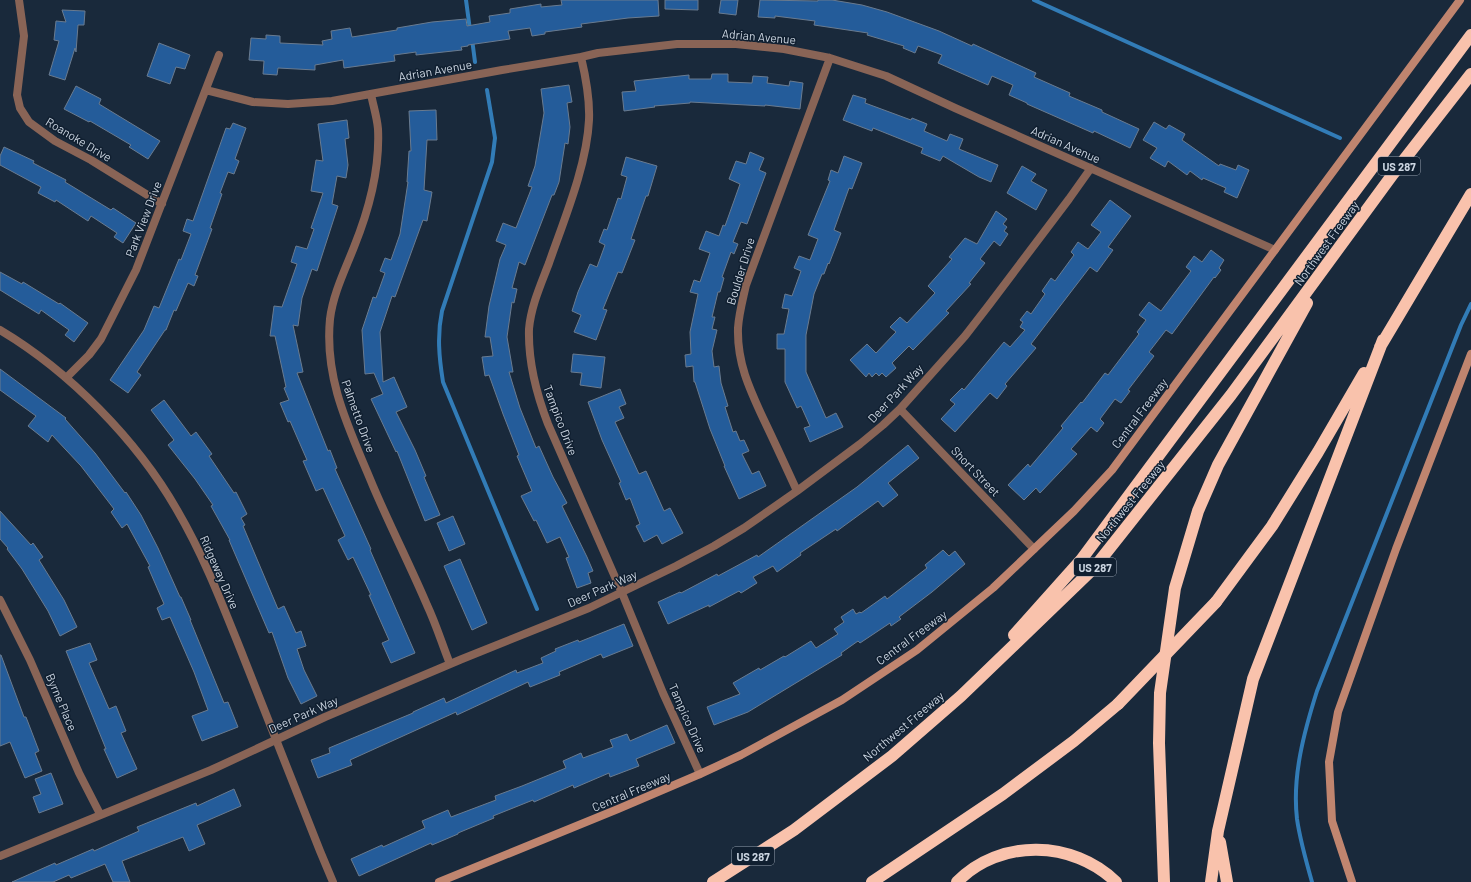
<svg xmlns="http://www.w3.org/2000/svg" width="1471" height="882" font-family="Barlow,sans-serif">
<rect width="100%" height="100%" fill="#19293b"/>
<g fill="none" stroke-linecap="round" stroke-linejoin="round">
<path stroke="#327cb7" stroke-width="4" d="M466 0 470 30
M1034 0 1340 138
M472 39 475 62
M487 90 495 138 492 162 442 311C437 335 439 357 443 382L537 609
M1312 882C1306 861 1300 840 1297 819 1292 776 1304 732 1317 691L1461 325 1471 304"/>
</g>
<path fill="#245c9a" stroke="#697b90" d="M561 0H658L659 16 628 18 581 24 582 27 545 32V34L532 36 530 28 508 31 510 39 468 45V46L461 47 462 50 416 55V52L394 55 395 61 344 68 343 60 315 65V70L278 68 277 75 263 74 264 61 249 60 251 38 266 39V35L280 36V43L323 45 322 41 332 39 331 31 350 28 352 37 397 30V28L432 22 466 19 467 26 490 22 489 16 510 13V9L541 4V7L562 5Z
M665 0H698V10L665 9Z
M721 0H738L736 15 719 13Z
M760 0 818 1V0H832L862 5 887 12 939 31 972 46 973 44 1036 73 1034 77 1070 93 1069 96 1102 110V112L1139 129 1130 148 1094 131 1093 133 1027 104V103L1009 95 1013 85 992 76 988 85 938 63 942 55 918 46 915 53 903 48 904 46 867 35 868 33 814 25 815 21 775 16V18L758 17Z
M62 10 85 11 84 25H78L76 52 75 48 65 80 49 75 59 41 54 40 56 21 66 22Z
M159 43 190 55 185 69 176 67 170 84 147 76Z
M712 74H728V82L752 83 753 76 768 77 767 83 789 86 790 81 803 83 800 109 765 105V106L690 102V103L654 106 655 107 624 111 622 92 636 91 634 81 689 75V79H711Z
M569 85 572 102 567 103 570 127 568 144 565 143 559 182 554 195H552L525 265 519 262 512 288 517 289 514 303 512 302 507 337 513 372H509L520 408 536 448 539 446 553 477 567 503 562 506 587 557 593 571 588 573 591 583 577 588 566 558 569 557 560 537 547 543 536 520 534 521 521 496 532 491 517 456 519 455 503 414 489 375 485 376 482 357 493 356 490 337H485L489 306 500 259 506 245 496 241 503 223 516 228 532 187 528 186 535 166 544 113 541 89Z
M76 86 101 99 99 104 160 141 148 159 129 147 131 145 90 121 89 122 64 109Z
M853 95 866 99 865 103 911 120 912 118 927 124 924 131 947 141 950 134 963 139 959 149 998 165 991 182 979 177 943 156 940 161 921 153 923 148 873 128 872 131 843 120Z
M436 110 437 140H427L424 190 432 192 427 221 423 220 395 297 392 296 380 332 383 382 394 377 407 407 396 412 415 450 426 476 424 477 440 515 425 521 397 451 396 452 371 399 383 394 374 373 365 374 362 330 373 297 376 298 385 273 380 271 385 258 391 260 400 234 408 182H407L409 151H411L409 111Z
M347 120 349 138 345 139 348 165 346 178 337 176 332 204 338 206 317 271 312 269 302 298 298 326 293 325 303 372 297 373 328 451 330 450 337 468 335 469 371 549 370 550 415 653 391 663 382 643 389 640 369 595H371L353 557 348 560 338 540 345 536 323 488 316 491 303 461 307 460 290 421 288 422 280 403 289 400 284 388 286 387 275 336H270L274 306 282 307 297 264 291 262 296 246 307 249 314 229 311 228 323 193 311 191 316 160 323 161 318 124Z
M1154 122 1166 129 1169 125 1185 134 1182 140 1219 166 1220 164 1236 170 1238 165 1249 170 1237 198 1224 192 1226 188 1203 178 1202 180 1190 171 1187 175 1168 161 1165 167 1150 158 1157 148 1143 140Z
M233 123 246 128 235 159 239 161 234 174 228 172 220 193 222 194 210 228 212 229 195 275 198 276 194 286 188 283 176 311 174 310 166 330H165L137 372 141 375 128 393 110 380 144 330 154 306 159 308 179 259 181 260 191 234 183 231 187 219 193 221 226 128 230 129Z
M4 147 34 161 33 163 66 180 65 182 111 210 113 208 136 223 123 243 114 237 117 233 91 216 88 221 56 200 55 202 38 193 41 187 0 165V156Z
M750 152 764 158 759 170 766 173 747 224 741 222 733 242 738 244 734 254 731 252 722 277 724 278 720 292H718L712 317H715L712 329 717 330 712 351 714 367 719 366 721 383 728 406 725 407 733 432 736 431 740 441 744 440 749 451 742 454 752 474 759 471 766 486 739 499 724 466H725L710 429 695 382H694L693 366 686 367 685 355 691 354 690 332 698 294 690 292 694 280 700 282 710 253 699 249 706 231 719 236 723 225 725 226 740 184 729 179 736 161 746 164Z
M844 156 862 163 852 189 849 188 834 230 841 233 829 264 828 263 824 274H822L814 294 806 335V372L826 418 836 413 843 427 810 442 804 428 810 426 801 406 797 408 785 382V349H777V334H784L789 309 782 308 785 294 792 296 801 271 794 268 799 256 810 260 818 239 808 235 830 181 828 180 831 170 838 173Z
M626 157 657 166 648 196H646L631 239 635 240 622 273 618 272 603 309 607 310 596 340 574 332 581 315 572 311 578 292 590 264 597 267 605 245 599 242 604 229 607 230 618 198 621 199 627 177 621 175Z
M1022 166 1036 174 1031 181 1047 190 1036 210 1007 193Z
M1110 200 1131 216 1108 247 1113 250 1097 272 1090 267 1031 344 1036 348 1005 384 1007 386 997 399 990 393 955 432 941 419 955 404 950 400 962 388 964 390 1004 342 1010 347 1025 330 1020 327 1023 322 1020 320 1027 311 1031 314 1045 294 1042 291 1051 278 1055 281 1074 255 1071 252 1078 242 1088 249 1101 232 1091 225Z
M996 211 1007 219 1003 224 1007 227 1004 231 1008 234 1000 246 994 241 980 259 985 263 969 283 971 284 946 311 949 313 913 350 909 346 892 363 896 368 886 377 882 373 879 376 876 373 872 377 869 373 866 377 850 360 867 344 876 353 896 332 890 327 900 317 907 323 935 293 928 286 952 259 949 257 965 238 977 244Z
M1211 250 1224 260 1219 268 1221 270 1215 278 1214 277 1172 334 1166 330 1149 352 1154 356 1128 390 1130 391 1121 403 1115 399 1100 419 1104 423 1097 432 1091 427 1071 449 1077 454 1040 493 1036 488 1024 500 1008 485 1028 464 1030 467 1063 428 1061 426 1081 402 1082 403 1105 373 1108 375 1139 334 1137 332 1146 320 1139 315 1149 302 1161 311 1191 271 1186 267 1194 256 1202 262Z
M0 272 22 284 23 282 59 304 60 303 88 323 74 342 65 335 69 330 41 310 39 314 0 290Z
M573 354 605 357 601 388 580 385 582 373 571 372Z
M0 369 66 418 65 419 95 453 125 493 126 492 141 515 158 548 180 597H181L191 620H190L224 703 228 702 238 727 202 741 192 716 208 710 194 672 170 617 162 620 157 608 164 604 148 567 150 566 127 524 122 528 111 512 114 509 81 466 52 435 48 442 28 426 36 416 0 390Z
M620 389 626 404 619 407 624 418 615 422 639 474 646 471 664 511 670 508 683 533 662 544 657 535 644 542 636 526 640 524 630 498 626 500 619 483 621 482 602 440 588 402Z
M164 400 191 436 196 432 212 454 209 456 234 493 236 492 247 514 241 518 245 525 243 526 278 609 284 606 296 633 301 631 306 646 297 649 304 670 317 696 301 704 288 678 272 632 269 633 229 540H230L211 506 213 505 195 479 168 445 174 440 151 410Z
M908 445 919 458 888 483 898 495 883 507 878 501 837 531 836 529 800 553 801 555 777 572 773 566 753 577 757 583 741 593 739 591 709 607V605L668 624 658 602 680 592 681 593 717 574 718 576 757 555 758 557 857 487Z
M0 511 31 545 33 543 43 557 39 560 64 600 77 627 60 636 48 611 22 569 7 549 8 548 0 539Z
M453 516 465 544 449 551 437 523Z
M943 550 949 556 955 551 965 564 932 592 899 617 901 619 891 626 890 623 860 643 858 641 841 653 842 655 748 712 714 725 707 707 740 694 733 683 759 668 760 670 784 656 785 657 811 641 816 648 838 634 834 629 844 622 841 617 853 609 856 614 860 612 861 613 885 596 887 599 927 568 925 565Z
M460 559 487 623 472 630 444 566Z
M624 624 633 646 603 658 601 654 559 672 560 675 530 687 528 682 457 715 456 712 350 760 352 765 318 778 311 760 330 753 329 748 413 713V712L444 698 446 703 516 670 517 673 543 663 541 658 556 651 555 649 578 640 579 642Z
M90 643 97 660 89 663 109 709 116 706 126 731 121 733 137 769 117 778 104 749H106L66 651Z
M0 655H1L24 717H26L39 751 35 753 42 771 25 778 10 742 0 746Z
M667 725 675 743 636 759 639 766 610 777 609 773 574 788 573 785 534 802 533 800 493 816 494 818 458 833V834L432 845 431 843 359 876 351 859 382 845 383 847 425 828 422 821 448 810 451 817 496 800 495 796 522 786 566 768 563 761 581 753 583 758 613 747 610 740 627 734 630 741Z
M51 773 63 804 39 813 33 797 41 794 35 779Z
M234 789 241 806 197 825 205 844 189 851 183 837 122 861 130 882H113L105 864 71 878 69 875 53 882H12L55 863 56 865 93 849 94 851 139 831 137 827 196 803 197 806Z"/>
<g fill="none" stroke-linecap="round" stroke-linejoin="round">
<path stroke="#896456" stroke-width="8" d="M19 0 24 36 17 95 20 108 29 122 55 141 91 160 162 204
M581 57C586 78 590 98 589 120 587 165 564 220 549 263 541 284 531 306 529 329 528 363 536 393 548 424L622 593 663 693 700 774
M206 90 253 102 288 104 332 101 502 70 581 57 598 53 677 44H736L784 49 830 58 886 76 955 108 1275 250
M371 94C373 105 377 117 378 129 380 170 369 210 354 247 345 270 333 294 330 319 324 381 350 430 373 486 390 526 410 565 427 605 436 624 442 644 450 664
M0 330C69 371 137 440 177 510 204 556 223 606 243 656 269 721 294 786 320 851L333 882
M66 378 89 355 101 339 136 270 219 55
M900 409 1034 549
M797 491C786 467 775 443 763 418 749 388 737 362 738 328 739 313 743 299 746 285L830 58
M0 600 30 660 79 773 100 814
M0 856 211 770 325 717 462 659 589 608 676 566 714 546 744 528 797 491 860 444 883 425 900 409 965 336 989 305 1069 199 1091 168"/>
<path stroke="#c0856f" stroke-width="8" d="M439 882 618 809 700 774 741 755 842 700 917 650 993 588 1074 511 1112 470 1460 0
M1352 882 1332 821 1329 762 1338 712 1396 549 1471 354"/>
<path stroke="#f9c2ac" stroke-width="12" d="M1380 347 1471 194
M1216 602 1272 526 1318 452 1364 373
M1014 635 1081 560 1471 35
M1220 842 1227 882
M713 882 794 830 892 756 961 696 1094 568 1231 395 1393 174 1471 74
M872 882 1003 794 1074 741 1118 704
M957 882C1000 838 1073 840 1116 882
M1164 882 1159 743 1160 693 1175 588 1198 511 1218 465 1307 303
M1211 882 1218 831 1253 679 1383 340"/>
<path stroke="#f9c2ac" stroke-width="12" d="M1118 704 1216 602"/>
</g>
<g text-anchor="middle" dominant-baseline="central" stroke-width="3" stroke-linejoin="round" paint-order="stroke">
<g fill="#101f30" stroke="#939eac" stroke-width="1">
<rect x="1378" y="157" width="42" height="18" rx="3"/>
<rect x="1074" y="558" width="42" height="18" rx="3"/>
<rect x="732" y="847" width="42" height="18" rx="3"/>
</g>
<g font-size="11" font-weight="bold" fill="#cbd5e1">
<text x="1399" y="166">US 287</text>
<text x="1095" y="567">US 287</text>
<text x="753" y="856">US 287</text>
</g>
<g font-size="12" fill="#cbd5e1" stroke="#101f30">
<text transform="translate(759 36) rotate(5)">Adrian Avenue</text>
<text transform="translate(435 70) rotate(-10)">Adrian Avenue</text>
<text transform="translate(79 139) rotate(31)">Roanoke Drive</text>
<text transform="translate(1066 144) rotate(24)">Adrian Avenue</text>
<text transform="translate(143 219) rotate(-69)">Park View Drive</text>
<text transform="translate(1326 243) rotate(-54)">Northwest Freeway</text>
<text transform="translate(740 271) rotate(-73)">Boulder Drive</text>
<text transform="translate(895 393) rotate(-47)">Deer Park Way</text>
<text transform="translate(1139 413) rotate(-53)">Central Freeway</text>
<text transform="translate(359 416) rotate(70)">Palmetto Drive</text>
<text transform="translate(561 420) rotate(69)">Tampico Drive</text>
<text transform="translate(976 471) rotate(46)">Short Street</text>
<text transform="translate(1130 501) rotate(-51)">Northwest Freeway</text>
<text transform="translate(220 572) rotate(66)">Ridgeway Drive</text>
<text transform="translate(602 588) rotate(-24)">Deer Park Way</text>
<text transform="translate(911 637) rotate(-36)">Central Freeway</text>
<text transform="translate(62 702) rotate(67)">Byrne Place</text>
<text transform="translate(303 714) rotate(-24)">Deer Park Way</text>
<text transform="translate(688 718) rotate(66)">Tampico Drive</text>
<text transform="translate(903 726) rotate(-40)">Northwest Freeway</text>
<text transform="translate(631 791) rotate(-23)">Central Freeway</text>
</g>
</g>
</svg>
